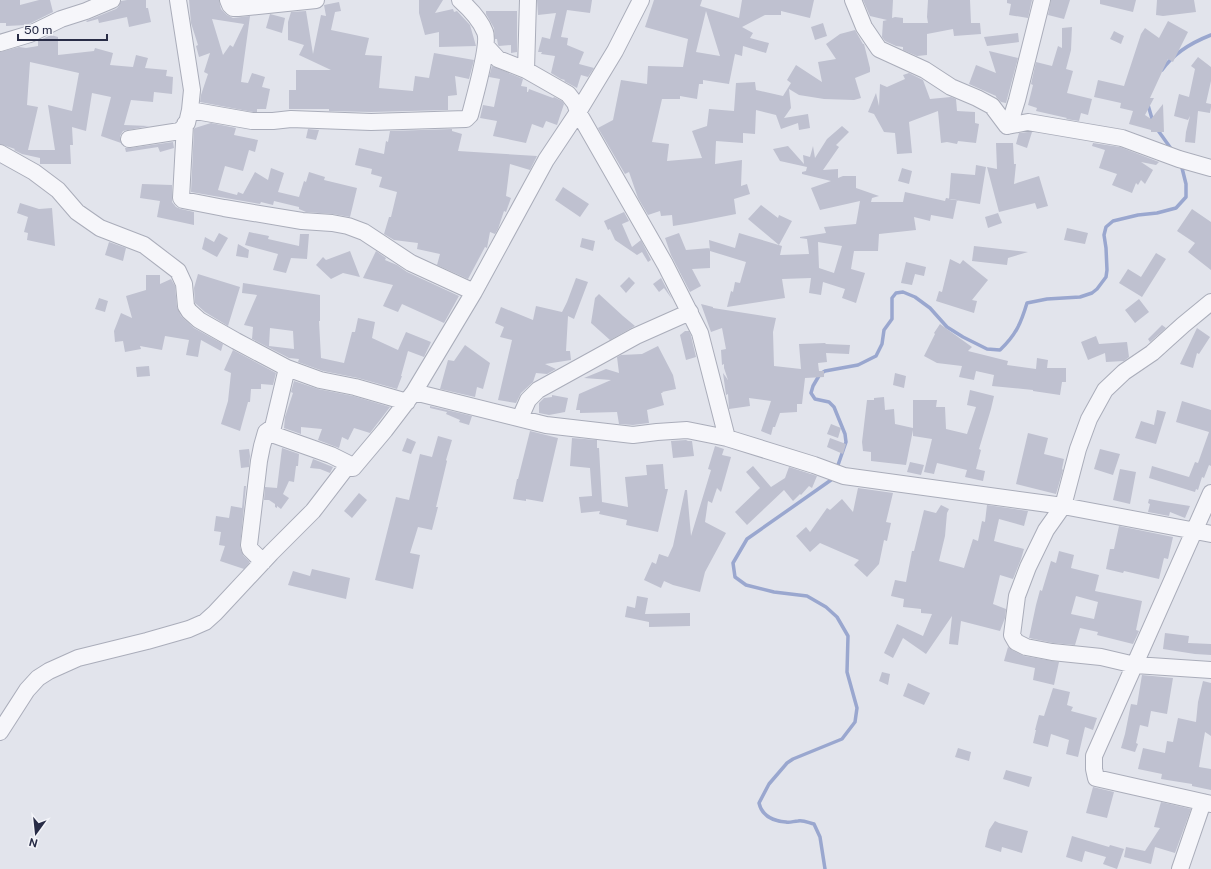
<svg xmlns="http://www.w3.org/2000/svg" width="1211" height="869" font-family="'Public Sans',sans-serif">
<rect width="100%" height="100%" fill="#e2e4ec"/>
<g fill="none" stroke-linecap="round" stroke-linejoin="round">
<path stroke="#9aa7cf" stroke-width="3.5" d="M1162 70C1173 54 1193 42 1211 35
M1148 105 1153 122
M1157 129 1172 150
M838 465 846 442 845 434 834 407 829 402 815 399 811 393 813 386 820 374 825 371 858 365 876 356 882 344 884 330 892 319V298L896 293 903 292 915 297 930 308 947 327 963 337 987 349 1000 350C1016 335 1021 323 1027 303L1047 299 1080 297 1092 293 1097 289 1106 277 1107 270 1106 248 1104 235 1106 227 1113 221 1138 215 1157 213 1176 208 1186 197V184L1181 164
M825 869 820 837 814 824C809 823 804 820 798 821 794 821 790 823 786 822 773 821 762 816 759 803L769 784 787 763 793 759 842 739 855 722 857 708 847 672 848 636 837 617 826 607 807 596 774 592 746 585 735 577 733 563 747 539 831 480"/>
</g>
<path fill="#bfc1d0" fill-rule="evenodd" d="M0 0H20V5L39 0H50L53 12 27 25 6 26V23H0Z
M127 0H146V8H148L151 22 129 27 127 17 99 23 98 19 87 22 86 21 116 9 119 6 121 1Z
M189 0H219L221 9 227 15 233 18 250 16 241 82 248 83 252 73 265 77 262 87 270 89 266 109H257V112H253L200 102 201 95 208 74 204 72 210 53 199 57 196 46 198 45 191 23ZM212 19 244 24 233 47 230 45 223 55Z
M419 0H443L435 13 453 9 454 12 457 11 470 25 476 46 439 47V32L425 35 419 13Z
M537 0H592L590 13 567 10 561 37 568 38 567 45 584 52 579 64 594 68 588 77 581 75 577 88 564 81 565 80 561 79 551 73 555 56 541 54 542 52H538L542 37 550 39 556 13 538 15Z
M654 0H702L700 6 739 18 742 0H814L810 18 781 11V15H765L742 27 753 33 750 38 769 43 766 53 743 46 742 56 735 54 729 84 703 80V84H699L697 99 680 96V99H662L652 142 669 144 667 161 702 158 692 131 707 126 709 109 734 111 736 83 755 82 756 90 783 96 791 83 787 80 796 65 822 82 818 62 836 59 826 44 840 34 855 30 863 44H864L870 68V72L855 78 861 98 854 100 824 99 799 95 789 89 791 108 784 118 808 114 810 128 799 130 798 123 781 129 776 115 756 110 755 134 743 133V143L716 141 715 164 742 160 741 186 747 184 750 194 734 199 736 214 691 223 673 226 672 215 661 216 660 211 648 215 638 198 629 172 625 174 598 128 613 120 621 80 647 84 648 66 683 67 688 39 645 27ZM706 11 720 56 696 52Z
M863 0H893L892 18 895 17 903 18V23H928L927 17 928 0H970L971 23H980L981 34 954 36 953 29 927 34V55L917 56 903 50V47L896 46 885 41 882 37 883 21 887 20 870 16Z
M1007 0H1032L1028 18 1009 15 1011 4 1007 3Z
M1051 0H1070L1064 19 1048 15Z
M1100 0H1136L1133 12 1100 4Z
M1157 0H1194L1196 12 1163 16 1156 15Z
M339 2 341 11 335 12 331 30 369 38 365 55 382 56 379 88 413 91 415 76 429 78 434 53 474 60 469 79 455 76 457 95 448 96V110L371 112 329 111V109H289V90H296V70H331L299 55 304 45 288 40V22L291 12 306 11 313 54 321 15 326 16 324 5Z
M486 11H517V52L511 53V45L499 46 498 45 497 39H495L494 28 486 14Z
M270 14 285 18 282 33 266 28Z
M1168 21 1188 32 1173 62 1168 59 1150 98H1154L1145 115 1151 119 1163 104 1164 132H1151V130L1129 124 1133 111 1120 108 1121 103 1094 97 1098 80 1124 86 1141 34 1145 28 1159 38Z
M823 23 827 36 815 40 811 27Z
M1072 27 1071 50 1066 69 1073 71 1067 93 1092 99 1088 115 1081 113 1079 121 1066 119 1067 118 1036 111 1037 108 1028 105 1033 85 1031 84 1036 62 1052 66 1058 46 1062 48V28Z
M1114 31 1124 36 1121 44 1110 39Z
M1018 33 1019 42 987 46 984 37Z
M51 35 58 37V55L94 51 95 48 113 53 110 65 133 67 136 55 148 58 145 68 167 70 166 76 173 77 172 94 154 92 153 102 131 100 124 125 149 126 128 130 123 131 120 136 121 143 101 136 111 97 92 93 86 131 72 127 73 145H70L71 164H40V158L22 154 14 150 15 149 0 144V52L19 47 26 48 38 46V41ZM30 62 79 73 72 111 48 105 55 150H28L38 107 27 105Z
M989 51 1018 58 1006 103 1001 102 996 97V96L969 84 976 65 996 73Z
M1198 57 1211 67V81L1206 103 1211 104V107L1210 113 1198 111 1195 143 1185 142 1186 132 1190 116 1188 120 1174 116 1179 94 1189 97 1195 69 1191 66Z
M492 66 523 79 521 86 527 87V92H528L529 89 553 98 554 97 562 101 564 104 557 125 546 121 543 128 532 124 526 143 493 136 497 121 480 118 483 105 494 107 500 79 489 77Z
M909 73 923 80 930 99 951 97 956 99 957 111 975 112V123L979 124 976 143 958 141 957 144 947 142 941 143 938 111 909 122 912 153 897 154 895 133 884 132 874 114 868 112 876 93 879 106 880 84 887 87 905 79 903 75Z
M211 123 236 128 234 135 258 140 255 152 249 150 243 171 225 166 218 190 237 195 238 192 243 194 255 172 268 180 271 168 284 173 278 192 299 197 304 181 306 182 309 172 325 177 324 180 357 188 350 217 333 214 306 212 299 209V207L274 201 273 205 261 202 260 204 191 192 194 129 195 128Z
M842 126 849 132 836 145 839 147 823 170 838 169V178L843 176H856V188L879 196 872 198 871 202H903L905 192 945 201 946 198 957 200 953 219 931 215 930 221 914 217 916 230 879 234 878 251H854L851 269 865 273 856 303 842 298 845 289 823 282 821 295 809 293 811 278 782 279 785 298 727 307 731 291 733 292 735 282 740 283 746 262 710 251 709 240 735 248 739 233 782 246 780 255 809 254 807 239 800 238V237L826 233 824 227 856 224 860 201 820 210 811 188 831 181 802 174V172L806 171 807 167 780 161 773 149 788 146 804 164 803 155 810 157 813 146 815 158 827 139ZM818 242 842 246 834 273 819 268Z
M308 129 319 130 316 140 306 138Z
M452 129V131L462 134 458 151 537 156 530 170 510 164 506 196 511 198 506 212 504 211 498 229 495 234 490 232 487 248 485 247 468 279 437 265 440 254 417 249 418 243 394 240 384 234 389 217H391L397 192 379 187 382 177 371 174 372 169 355 165 359 148 384 154 386 141 388 142 390 131Z
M1028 132H1032L1027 148 1016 144 1019 133Z
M173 142 174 148 160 152 158 147 126 152 125 148H130Z
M996 143H1013L1014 164H1016L1014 184 1039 176 1048 206 1037 209 1035 203 999 212 987 167 997 169Z
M1093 143 1120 147 1159 162 1156 165 1141 162 1153 170 1145 184 1141 180 1138 185 1136 183 1132 193 1112 185 1117 174 1099 168 1105 150 1092 146Z
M976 165 986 167 980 204 949 199 951 173 975 175Z
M902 168 912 171 909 184 898 181Z
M142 184 172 185V202L176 207 181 209 194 212V225L157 217 160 201 140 198Z
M563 187 589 204 580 217 555 200Z
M20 203 39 209 52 208 55 246 27 240 28 233 24 232 28 217 17 213Z
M761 205 778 218 779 215 792 221 779 245 748 219Z
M1192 209 1211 222V270L1188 252 1195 243 1177 231Z
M624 212 629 221 622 224 632 247 641 240 651 260 648 262 642 252 637 255 615 240 610 229 608 230 604 221Z
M998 213 1002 223 988 228 985 217Z
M1067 228 1088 233 1085 244 1064 240Z
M249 232 269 236 268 239 299 246 300 234H309L307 259 291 258 286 273 273 270 278 254 245 245Z
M219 233 228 238 217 257 202 249 205 237 214 242Z
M679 233 686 250 710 248V268L692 269 701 286 690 292 671 255 665 238Z
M582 238 595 241 593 251 580 247Z
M109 242 126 248 123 261 105 255Z
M238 244 249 250 248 258 236 256Z
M974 246 1028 252 1008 258 1007 265 972 261Z
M350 251 360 277 343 273 331 279 316 265 323 257 326 260Z
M376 251 386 258 385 260 397 265 407 272 459 296 444 323 402 304 398 312 383 306 393 285 363 278Z
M1156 253 1166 259 1142 297 1119 283 1128 269 1141 277Z
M950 259 960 264 963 260 988 280 972 300 977 301 974 313 936 301 939 291 942 292Z
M906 262 926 267 924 276 915 274 912 285 901 283Z
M198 274 240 287 228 326 205 312 195 303 194 288Z
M146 275H160V284L171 279 175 286 177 307 181 316 194 328 223 344 221 351 201 340 198 357 186 355 189 340 165 336 162 350 140 346 141 349 125 352 123 341 115 342 114 331 121 313 132 318 126 296 146 290Z
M629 277 635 283 626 293 620 286Z
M576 278 588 282 574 319 568 316 566 351H570L571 360 545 364 556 369 547 374 536 373 533 382 521 393 516 403 498 400 512 340 500 337 504 327 495 323 501 307 533 320 536 306 562 312 567 302Z
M661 278 672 299 664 288 659 292 653 284Z
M243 283 320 295V321H319L321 358 344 363 352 332H355L358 318 375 322 372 338 398 350 406 332 431 342 424 357 408 351 401 376H402L397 389 358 378 323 371 298 362 299 359 289 358 252 339 253 327 244 325 257 295 242 293ZM270 328 293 331 294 349 269 346Z
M599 294 623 316 635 326 610 340 591 323 595 298Z
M99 298 108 301 105 312 95 309Z
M1139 299 1149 312 1135 323 1125 310Z
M701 304 713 307V308L776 318 773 332 774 366 801 369 799 344 825 343 826 344 850 345 849 354 826 353 827 362 818 363 819 371H824V377L805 378 802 404H797V412L780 413 775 427H773L771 435 761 431 771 401 749 398 750 406 729 409 728 394 726 395 723 373 728 380 724 368V364L722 365 721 350 726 349 722 328 711 332Z
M940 324 972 347 968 351 1008 361 1007 365 1036 369 1037 358 1048 360 1047 368H1066V382H1062L1060 395 1033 391V390L992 386 994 375 976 371 974 380 959 377 962 366 937 363 924 356 935 334 934 333Z
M1162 325 1166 328 1150 342 1148 339Z
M1197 328 1210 337 1199 354 1197 353 1193 368 1180 364Z
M685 331H689L691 336 696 357 686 360 680 335Z
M1096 336 1099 344 1127 342 1129 357 1124 361 1106 362 1105 353 1088 360 1081 342Z
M465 345 490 363 483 389 477 387 475 397 440 389 448 360 454 361Z
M658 346 673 375 676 389 662 392 663 393H661L664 405 647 410 649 423 633 425 619 424 617 412 580 413V410H576L579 394 611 380 584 378 606 369 619 373 617 357 621 355 642 354Z
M233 350 276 373 273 385 261 384V389H251L250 402H248L240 431 221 424 228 401 231 373 224 370Z
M149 366 150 376 137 377 136 367Z
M895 373 906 376 904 388 893 385Z
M294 381 318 389 353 396 390 407 370 433 354 428 348 440 342 437 339 448 318 440 322 429 301 427V434L284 428 285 417 293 393 291 392Z
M970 390 994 396 991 409 979 449 981 450 976 469 985 471 983 481 965 477 967 470 937 463 934 474 924 472 932 439 913 436V430L906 465 871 461V452L863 451 862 442 867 400H874V398L884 397 885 410 894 409 895 424 913 428V400H937L936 407H945L946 429 967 434 976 407 967 405Z
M552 395 568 398 565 412 549 415 539 413V403L544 398 552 397Z
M1182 401 1211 410V466L1209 465 1204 478 1202 477 1198 490 1196 489 1195 492 1149 478 1152 466 1189 477 1195 462 1198 463 1209 432 1176 422Z
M430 406 472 416 469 425 459 422 460 420 446 414 447 412 430 408Z
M1157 410 1166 412 1156 444 1135 438 1141 421 1154 425Z
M831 424 841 428 838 438 827 434Z
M530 431 558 438 543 502 526 499V501L513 499 517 479H518Z
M1028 433 1048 438 1044 454 1064 459 1062 469 1063 470 1056 494 1016 484Z
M438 436 452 440 446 460 447 461 436 507H438L432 530 418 527 410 553 420 555 413 589 375 580 396 497 409 500 420 454 432 457Z
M407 438 416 442 411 454 402 451Z
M572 438 597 440V448H599L602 502 628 507 625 477 647 475 646 465 663 464 665 489H668L658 532 626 525 627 520 599 514 600 511 581 513 579 497 592 496 590 468 570 466Z
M830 438 846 444 843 454 827 447Z
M686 440 688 441H692L694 456 673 458 671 441Z
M715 446 724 449 722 455 731 457 721 492 717 488 712 503 708 501 705 522 726 533 705 572 700 592 673 585 664 581 661 588 644 580 652 562 656 564 659 554 668 557 673 546 685 490H687L691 536 711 470 708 469Z
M282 448 299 454 298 466H296L294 482 289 481 283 494 289 498 281 509 277 506V508L275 507V504L269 500H264L265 487 277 488Z
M249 449 250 456 249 467 241 468 239 450Z
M1100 449 1120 454 1113 475 1094 469Z
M313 459 333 467 330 473 320 469 310 468Z
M910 462 924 465 921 475 907 472Z
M753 466 771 487 785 478 789 467 817 476 812 488 809 486 801 495 800 494 793 501 784 490 747 525 735 512 760 488 746 472Z
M1120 469 1136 472 1130 504 1113 500Z
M244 486H246L240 547 243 555 250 562 244 569 220 561 225 546 219 545 221 532 214 531 216 516 229 518 231 506 242 508Z
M858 488 893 493 886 522 891 523 887 541 884 540 879 564 867 577 854 565 859 560 820 543 810 552 796 536 806 527 810 532 827 508 830 510 842 499 853 512Z
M359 493 367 500 352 518 344 511Z
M1149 499 1165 502 1190 506 1185 518 1170 512 1169 516 1148 512 1150 504 1148 503Z
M941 505 949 509 947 513 945 536 939 561 964 568 973 539 978 541 982 521 985 522 987 505 1028 511 1024 526 999 519 994 541 1024 549 1021 559 1013 579 1000 575 993 604 1006 609 1005 618 1000 631 961 621 958 645 949 644 952 616 926 654 903 638 893 658 884 653 897 624 923 636 932 614 921 613V609L903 607 904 599 891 596 895 580 906 582 912 551H914L924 510 936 513Z
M1119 526 1173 537 1168 559 1164 558 1159 579 1124 571 1123 573 1106 569 1110 549H1114Z
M1059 551 1074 555 1071 568 1099 575 1095 591 1142 601 1136 630 1139 631 1133 644 1097 635 1098 632 1080 628 1075 645 1053 643 1029 638 1036 605 1040 590 1042 591 1051 561 1056 563ZM1076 596 1098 602 1094 619 1071 614Z
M312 569 350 578 346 599 288 585 293 571 310 576Z
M637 596 648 598 645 614 690 613V626L649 627V622L625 617 627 606 635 608Z
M1165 633 1189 636 1188 643 1211 644V655L1195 654 1163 649Z
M1008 647 1012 650 1024 656 1059 662 1054 685 1033 680 1035 668 1004 661Z
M882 672 890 674 888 685 879 681Z
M1142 675 1173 678 1167 714 1151 711 1148 727 1140 725 1136 743 1138 744 1135 752 1121 748 1125 734 1131 704 1137 705Z
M1203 681 1211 683V736L1205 732 1199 767 1211 769V790L1192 786V784L1161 779 1162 774 1138 769 1143 748 1165 753 1167 741 1173 742 1178 718 1196 722 1198 702Z
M908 683 930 693 924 705 903 696Z
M1053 688 1070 692 1067 705 1073 707 1071 711 1097 718 1093 730 1085 727 1078 757 1066 754 1069 740 1051 734 1048 747 1033 743 1036 730H1035L1039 715 1044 716Z
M958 748 971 752 969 761 955 757Z
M1006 770 1032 777 1029 787 1003 779Z
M1093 787 1114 792 1107 818 1086 813Z
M1161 802 1191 809 1175 853 1155 847 1151 864 1124 857 1126 847 1145 851 1160 828 1154 827Z
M995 821 999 823 1028 831 1022 853 1002 847 1001 852 985 847 989 830Z
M1072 836 1109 847 1110 845 1124 849 1117 869 1103 864 1106 857 1085 851 1082 862 1066 857Z"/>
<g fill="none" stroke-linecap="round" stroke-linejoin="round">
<defs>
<path id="minor" d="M228 0 230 5 233 8H238L316 0
M853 0 864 27 879 49 925 70 951 87 977 98 992 106 1007 126
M0 43 30 34 61 19 86 11 112 0
M486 46 498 59 526 70 568 94 575 103 578 112 665 264 700 333 727 438
M526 70 528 0
M190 110 252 121H273L291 119 371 122 466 119 470 115C474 99 490 44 485 32 480 19 470 9 460 0
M185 124 181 198 183 200 224 208 302 221 332 223 348 226 364 232 411 263 474 292
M1007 126 1028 122 1122 138 1179 159 1211 168
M1007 126 1013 113 1017 100 1042 0
M129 139 180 131 187 123 190 110 192 90 178 0
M0 153 34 172 58 190 77 212 100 228 144 245 178 271 184 284 186 306 189 311 199 320 236 341 287 368 320 380 355 387 407 402
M1211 302 1183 325 1152 353 1124 372 1105 390 1089 419 1078 449 1063 506 1046 530 1028 567 1017 596 1012 635 1016 642 1026 647 1052 652 1101 657 1135 665 1211 670
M414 392 546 425 633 435 657 432 687 430 727 438 814 465 844 476 1063 506 1211 534
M520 418 528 400 538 390 636 336 690 312
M266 432 331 455 349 464
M1211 493 1094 756V769L1096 778 1211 804
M263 562 250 549 249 545 259 461 262 446 266 432 273 427 287 368
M0 732 27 690 38 678 49 671 78 658 147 641 189 629 205 622 215 613 271 553 313 511 349 464 353 468 385 430 414 392 474 292 546 160 578 112 615 51 641 0
M1180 869 1203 802"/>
</defs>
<use href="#minor" stroke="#aaadba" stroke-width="18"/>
<use href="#minor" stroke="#f6f6fa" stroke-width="16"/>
</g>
<g transform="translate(36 833) rotate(195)" stroke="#f3f4f9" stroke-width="3" paint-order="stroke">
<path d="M0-3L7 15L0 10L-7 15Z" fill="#282c46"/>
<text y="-6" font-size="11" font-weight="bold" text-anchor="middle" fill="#282c46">N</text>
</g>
<path d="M18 34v6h89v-6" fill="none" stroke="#282c46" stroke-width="2"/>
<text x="24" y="34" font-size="12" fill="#282c46" stroke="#f3f4f9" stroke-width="3" paint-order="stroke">50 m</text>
</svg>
